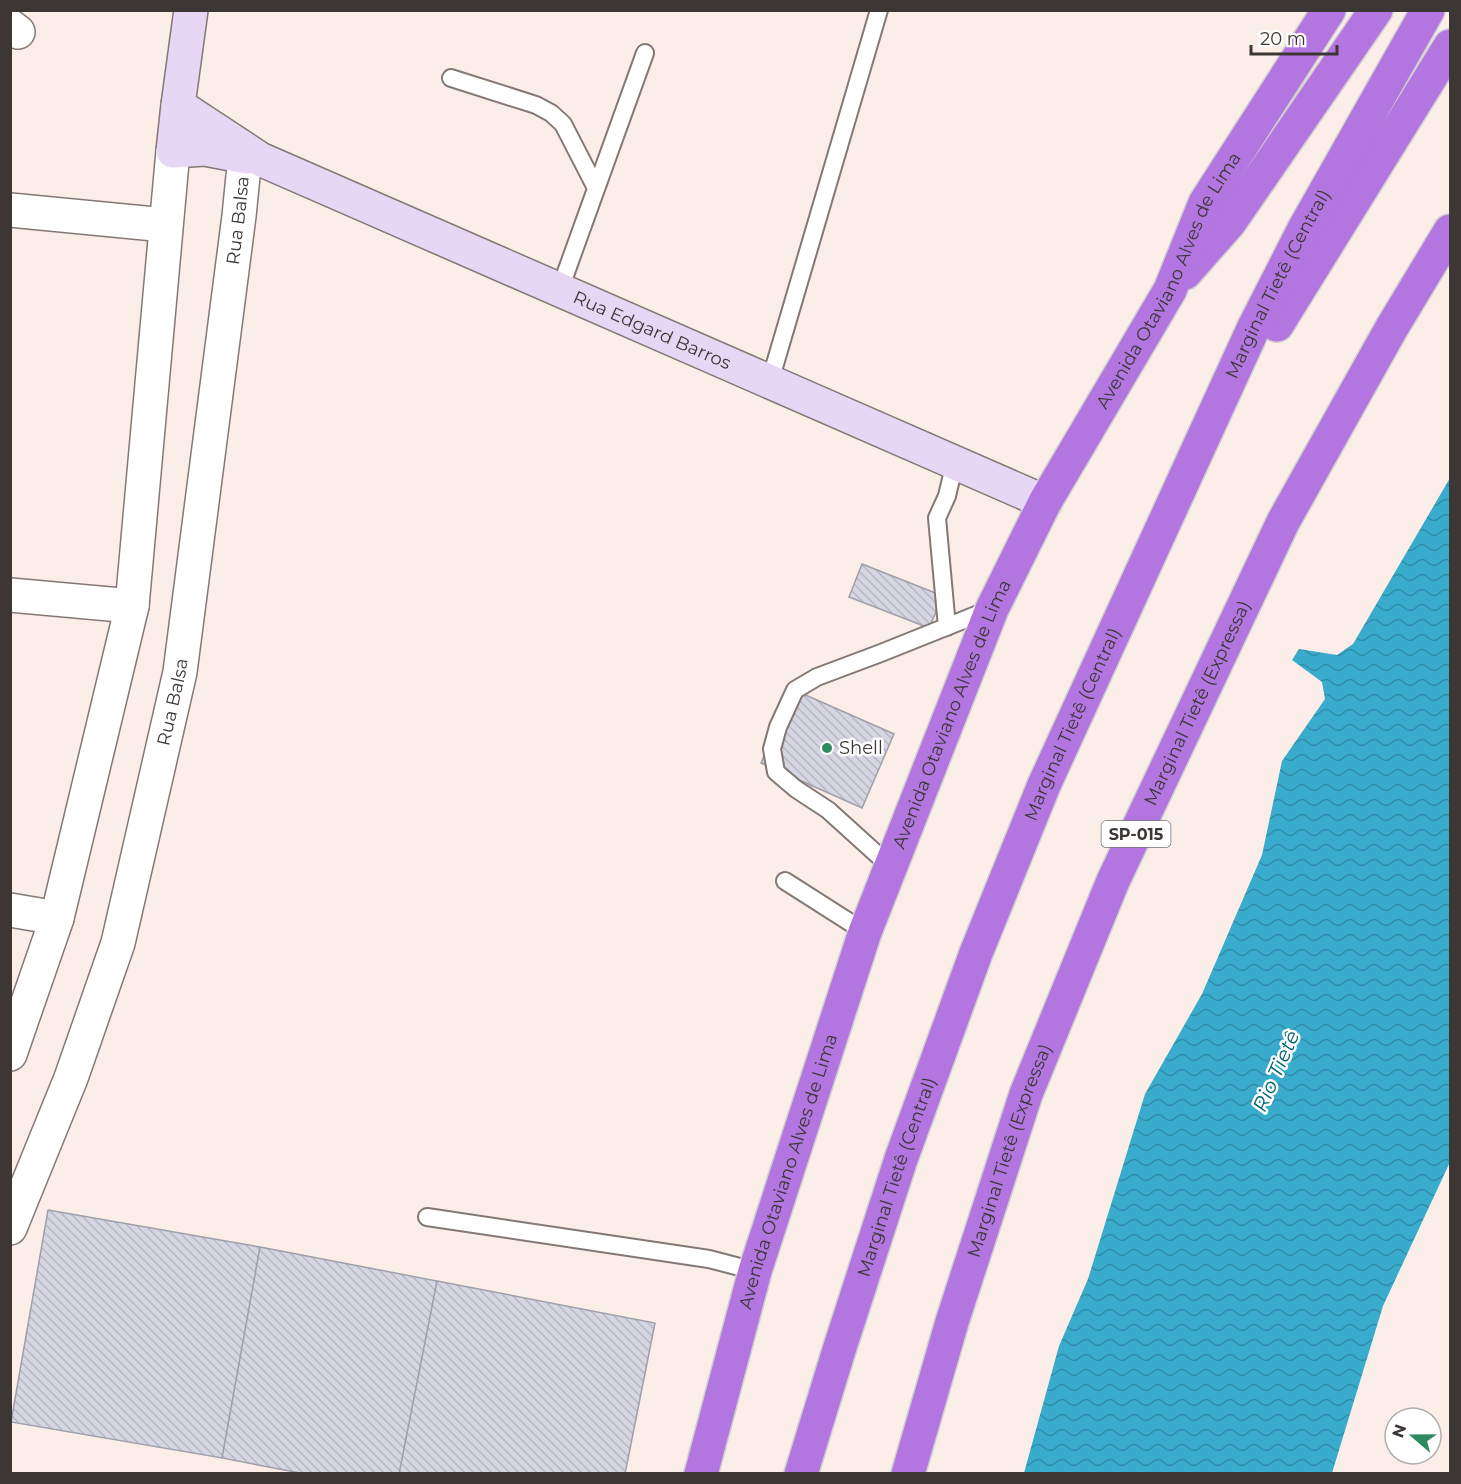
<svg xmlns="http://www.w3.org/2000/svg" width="1461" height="1484" font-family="Montserrat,sans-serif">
<defs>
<pattern id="water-waves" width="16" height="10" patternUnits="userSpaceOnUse" patternTransform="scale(1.5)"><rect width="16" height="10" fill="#39accd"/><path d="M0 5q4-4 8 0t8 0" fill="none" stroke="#318da7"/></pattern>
<pattern id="building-back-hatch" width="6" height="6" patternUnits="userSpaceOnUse" patternTransform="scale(1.5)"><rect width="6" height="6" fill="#d6d6e2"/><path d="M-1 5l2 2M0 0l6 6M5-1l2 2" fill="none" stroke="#b9b8c2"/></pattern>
</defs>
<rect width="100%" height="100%" fill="#fbeee9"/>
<path fill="url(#water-waves)" d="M1450 478V1162L1383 1306 1332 1473H1024L1059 1346 1088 1279 1145 1094 1202 994 1262 855 1282 761 1325 699 1322 682 1292 660 1299 649 1337 655 1353 644Z"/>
<path fill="url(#building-back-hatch)" stroke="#9f9faa" stroke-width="1.5" d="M862 564 943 596 929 628 849 597Z
M792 689 894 734 862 808 761 763Z
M48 1210 260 1247 222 1458 11 1422Z
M260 1247 437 1281 399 1474H305L222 1458Z
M437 1281 655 1323 625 1474H399Z"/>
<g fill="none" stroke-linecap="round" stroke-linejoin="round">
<defs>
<path id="lane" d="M451 78 536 105 551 113 563 124 596 188
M560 289 645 53
M770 381 879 10
M947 627 937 518 947 496 955 462
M891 867 828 810 796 789 776 772 772 749 778 727 795 690 817 677 881 653 991 609
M785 881 865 932
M427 1217 709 1259 755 1271"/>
<g id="street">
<path d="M10 26 18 32"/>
<path d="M10 210 165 225"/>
<path d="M10 595 132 606"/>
<path d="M10 910 57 918"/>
<path d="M10 1054 57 918 132 606 173 151"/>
<path id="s1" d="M10 1228 71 1078 118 943 180 672 239 216 245 156"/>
</g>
<g id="secondary">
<path d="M191 10 178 105 173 151 205 149 247 157"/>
<path id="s2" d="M178 105 260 159 1045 502"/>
</g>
<g id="highway">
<path d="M1185 273 1230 222 1376 10"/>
<path d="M1277 325 1450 46"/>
<path id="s3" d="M701 1474 755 1271 865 932 992 609 1045 502 1170 290 1205 203 1329 10"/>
<path id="s4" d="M801 1474 840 1347 901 1159 976 953 1044 785 1254 327 1304 229 1428 10"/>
<path id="s5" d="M908 1474 952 1322 1026 1094 1113 881 1283 522 1391 329 1450 231"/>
</g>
</defs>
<use href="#lane" stroke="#847874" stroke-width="20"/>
<use href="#street" stroke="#847874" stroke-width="36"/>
<use href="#secondary" stroke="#847874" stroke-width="36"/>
<use href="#highway" stroke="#d0cfcf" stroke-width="36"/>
<use href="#lane" stroke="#fff" stroke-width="16"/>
<use href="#street" stroke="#fff" stroke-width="33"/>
<use href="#secondary" stroke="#e8d6f5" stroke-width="33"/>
<use href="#highway" stroke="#b375df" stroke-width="33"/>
</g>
<circle fill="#2d8a61" stroke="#fff" stroke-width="2" cx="827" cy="748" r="6"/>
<g text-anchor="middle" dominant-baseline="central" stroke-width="5" stroke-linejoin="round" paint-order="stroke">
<rect fill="#fff" stroke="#767372" stroke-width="1.5" x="1101.5" y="821" width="69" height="26" rx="4.5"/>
<g font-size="16" font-weight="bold" fill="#3c3735">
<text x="1136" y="834">SP-015</text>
</g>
<g font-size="18" fill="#3c3735" stroke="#fff">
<text stroke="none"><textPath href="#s1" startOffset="1038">Rua Balsa</textPath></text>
<text stroke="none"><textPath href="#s3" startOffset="1287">Avenida Otaviano Alves de Lima</textPath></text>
<text stroke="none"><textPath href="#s4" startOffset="1284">Marginal Tietê (Central)</textPath></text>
<text stroke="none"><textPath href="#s2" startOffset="526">Rua Edgard Barros</textPath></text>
<text stroke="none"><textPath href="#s1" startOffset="552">Rua Balsa</textPath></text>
<text stroke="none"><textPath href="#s5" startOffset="825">Marginal Tietê (Expressa)</textPath></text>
<text stroke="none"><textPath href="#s3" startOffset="801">Avenida Otaviano Alves de Lima</textPath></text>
<text stroke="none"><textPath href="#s4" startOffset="798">Marginal Tietê (Central)</textPath></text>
<text stroke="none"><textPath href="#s5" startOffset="339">Marginal Tietê (Expressa)</textPath></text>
<text stroke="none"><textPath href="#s3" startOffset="315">Avenida Otaviano Alves de Lima</textPath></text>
<text stroke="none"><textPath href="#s4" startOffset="312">Marginal Tietê (Central)</textPath></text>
</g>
<g font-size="18" fill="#3c3735" stroke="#fff" text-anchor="start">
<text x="839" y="748">Shell</text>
</g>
<g font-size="20" font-style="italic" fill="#006279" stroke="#fff">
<text transform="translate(1276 1071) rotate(-66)">Rio Tietê</text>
</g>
</g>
<rect width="1461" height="1484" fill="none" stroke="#3c3735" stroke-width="24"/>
<g transform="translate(1413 1436) rotate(290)"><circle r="28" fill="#ffffff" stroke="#b1afae" stroke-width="1.5"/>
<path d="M0-4.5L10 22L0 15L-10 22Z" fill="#2d8a61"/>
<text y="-9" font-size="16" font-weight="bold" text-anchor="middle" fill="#3c3735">N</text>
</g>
<path d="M1251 45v9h86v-9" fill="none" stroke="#3c3735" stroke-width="3"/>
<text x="1260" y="45" font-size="18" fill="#3c3735" stroke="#ffffff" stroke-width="4.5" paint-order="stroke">20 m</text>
</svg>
